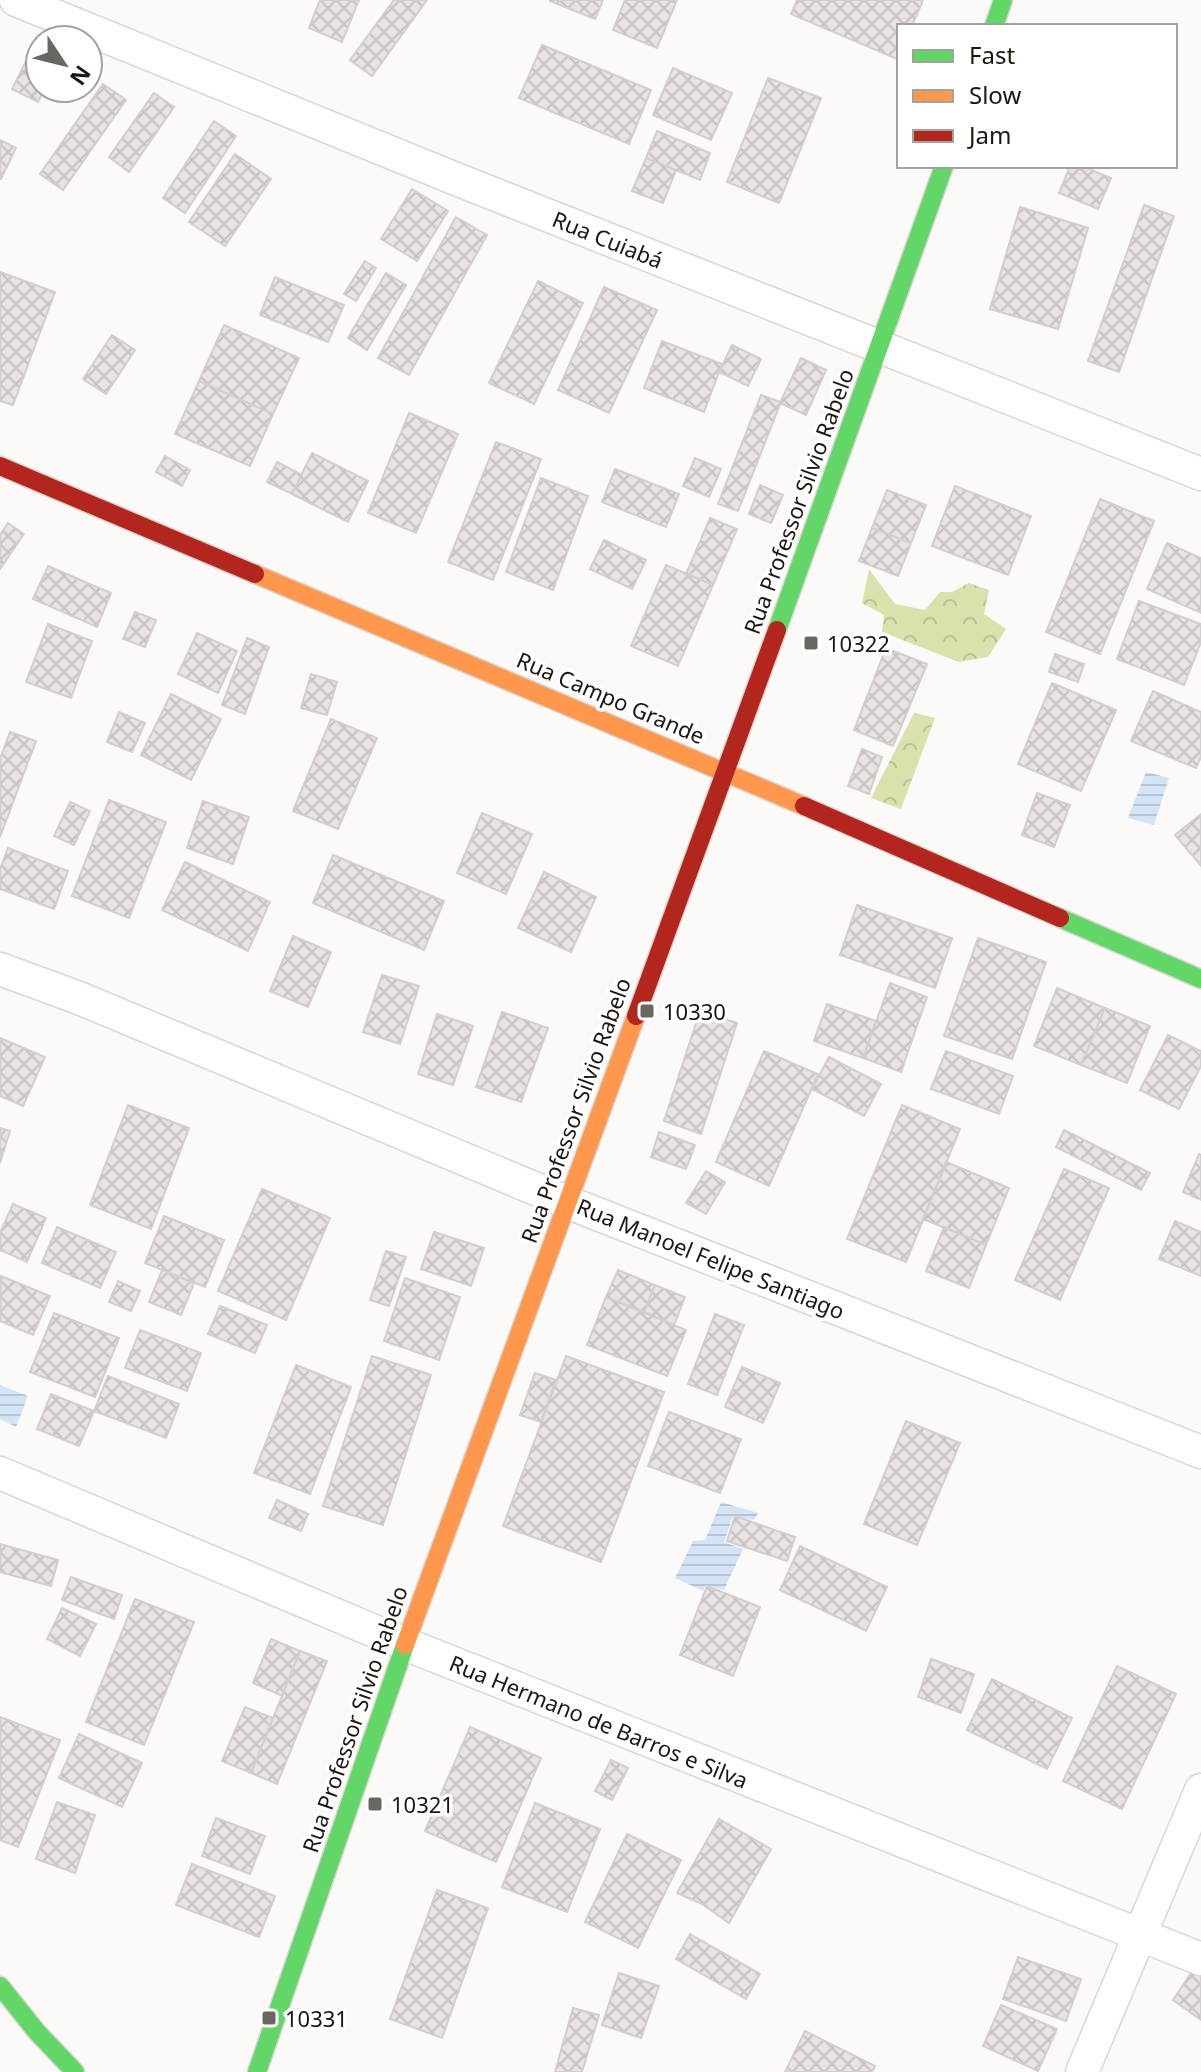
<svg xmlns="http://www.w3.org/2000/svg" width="1201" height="2072" font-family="'Noto Sans',sans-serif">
<defs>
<pattern id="forest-crowns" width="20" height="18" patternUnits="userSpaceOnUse" patternTransform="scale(2)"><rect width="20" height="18" fill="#dce0ac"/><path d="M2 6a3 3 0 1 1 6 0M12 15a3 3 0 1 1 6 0" fill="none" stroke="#bcbf93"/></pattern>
<pattern id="water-rules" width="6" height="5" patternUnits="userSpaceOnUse" patternTransform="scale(2)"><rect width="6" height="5" fill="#d3e4f7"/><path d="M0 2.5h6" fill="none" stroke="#b5c3d3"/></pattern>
<pattern id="building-cross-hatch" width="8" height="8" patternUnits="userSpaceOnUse" patternTransform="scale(2)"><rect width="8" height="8" fill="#e9e2e3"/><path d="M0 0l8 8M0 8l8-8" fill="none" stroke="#c7c1c2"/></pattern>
</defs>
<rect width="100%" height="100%" fill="#fcfaf8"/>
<path fill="url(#forest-crowns)" d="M869 569 895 604 925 610 940 592H952L969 583 989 590 984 614 1006 629 988 657 959 662 882 632 884 615 862 603Z
M914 713 935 718 901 809 871 798Z"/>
<path fill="url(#water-rules)" d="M1146 772 1169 778 1154 825 1128 818Z
M0 1385 28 1396 16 1427 0 1419Z
M721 1502 758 1513 754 1520 733 1516 724 1542 743 1549 724 1590 706 1585 703 1591 675 1578 693 1541 705 1540Z"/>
<path fill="url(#building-cross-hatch)" stroke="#d4cdcf" stroke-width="2" d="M320 0H359L342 42 309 28Z
M394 0H427L372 76 350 60Z
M550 0H603L595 19 550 1Z
M625 0H677L657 48 613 30Z
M797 0H923L912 26H899V55L897 59 791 14Z
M38 37 43 40H40V88H45L38 102 12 89Z
M542 45 651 90 629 144 519 98Z
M673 68 732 93 711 140 653 115Z
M768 78 821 98 779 203 727 182Z
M103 84 126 100 63 190 40 174Z
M154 93 174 107 129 172 109 157Z
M214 121 236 136 185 213 163 198Z
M657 131 710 153 700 180 646 158Z
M0 140 16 148 1 179H0Z
M235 154 271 179 225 246 189 222Z
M646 158 676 170 663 203 632 191Z
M1070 166H1082L1111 178 1098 209 1059 193Z
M412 189 448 211 417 261 381 239Z
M1144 205 1174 216 1119 372 1088 361Z
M1020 207 1088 228 1058 329 990 309Z
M456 217 487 235 409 375 378 358Z
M365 261 376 268 356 301 344 294Z
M0 272 55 292 13 405 0 401Z
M386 273 406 285 367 350 348 338Z
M275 277 344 305 328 342 260 315Z
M538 281 583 303 534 404 489 383Z
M604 287 657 310 609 413 558 390Z
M224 325 299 358 273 414 199 381Z
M112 335 135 350 106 394 83 379Z
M662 341 722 364 704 412 644 388Z
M732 345 761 359 748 386 719 372Z
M801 358 826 370 806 415 780 403Z
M199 381 273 414 250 466 175 434Z
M761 395 781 402 738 511 718 504Z
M409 413 458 434 416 533 368 513Z
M496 442 541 459 493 580 448 562Z
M312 453 368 481 348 522 292 494Z
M165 456 190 470 182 486 156 472Z
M695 458 721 469 709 497 683 486Z
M277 462 302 475 292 494 267 482Z
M615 469 679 494 666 527 602 502Z
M541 478 588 496 553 590 506 572Z
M760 485 783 495 771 523 749 514Z
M955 486 1031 516 1008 575 932 546Z
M887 490 926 505 911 543 872 528Z
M1100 499 1154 521 1100 654 1046 632Z
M710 518 737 529 713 585 686 574Z
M8 523 24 534 0 569V535Z
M872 528 911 543 898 576 859 561Z
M604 540 646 560 632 589 590 569Z
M1167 543 1201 558V613L1147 589Z
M666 565 713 585 678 666 631 646Z
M48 566 111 593 97 627 33 599Z
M1139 601 1201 624V642L1184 685 1117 659Z
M135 612 156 620 145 647 123 639Z
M48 624 92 641 71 698 26 682Z
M197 633 237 651 218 693 178 674Z
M247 638 269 647 245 714 222 705Z
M886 648 927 664 893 746 854 730Z
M1055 654 1084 664 1078 682 1049 672Z
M311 674 337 682 327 715 301 708Z
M1052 683 1116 710 1081 791 1018 764Z
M1153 691 1201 712V757L1196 768 1131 741Z
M171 694 221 719 191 780 141 755Z
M119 712 145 723 132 752 107 742Z
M331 719 377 738 338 829 293 811Z
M10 732 36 741 0 837V759Z
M862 749 882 757 869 794 848 786Z
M1037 793 1070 805 1054 847 1022 835Z
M109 800 166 822 129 918 72 896Z
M203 801 249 817 233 864 187 848Z
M70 802 90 811 74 845 54 836Z
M482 813 532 834 506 894 457 873Z
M1201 814V866L1175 835Z
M8 848 68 871 54 909 0 889V869Z
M333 855 444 901 424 950 313 903Z
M185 862 270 902 248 951 162 910Z
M544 872 596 897 571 952 518 928Z
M857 905 952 938 935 988 840 955Z
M293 936 331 952 308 1007 270 991Z
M978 938 1046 962 1012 1059 944 1036Z
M382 975 419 986 400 1044 363 1032Z
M890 983 927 997 901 1072 863 1058Z
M1057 988 1105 1008 1081 1065 1034 1046Z
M827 1004 876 1021 863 1058 814 1041Z
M1105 1008 1150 1026 1127 1083 1081 1065Z
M700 1011 737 1023 701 1134 664 1121Z
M502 1012 548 1028 521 1102 476 1087Z
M437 1014 473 1026 453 1085 418 1074Z
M1168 1035 1201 1051V1066L1179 1109 1140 1090Z
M0 1038 45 1057 23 1106 0 1096Z
M764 1051 818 1074 769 1186 716 1162Z
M946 1051 1013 1076 999 1114 931 1089Z
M829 1057 881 1084 864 1116 812 1089Z
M128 1105 189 1128 151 1229 90 1205Z
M902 1105 960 1129 906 1262 847 1239Z
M0 1128 10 1131 0 1163Z
M1064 1130 1150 1173 1141 1190 1056 1147Z
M659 1132 695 1145 686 1169 651 1157Z
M1199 1154 1201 1155V1200L1183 1192Z
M946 1162 1009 1188 986 1245 923 1219Z
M1064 1169 1109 1188 1060 1300 1015 1280Z
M706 1171 725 1182 706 1214 686 1203Z
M262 1189 330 1218 286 1320 218 1291Z
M13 1204 46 1218 27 1262 0 1250V1233Z
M164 1216 224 1240 205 1287 145 1263Z
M1175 1221 1201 1232V1276L1159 1259Z
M57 1227 116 1252 100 1288 42 1263Z
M944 1227 986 1245 969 1288 926 1271Z
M434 1232 484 1248 471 1286 421 1269Z
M386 1251 406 1257 389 1306 370 1300Z
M162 1270 194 1283 181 1315 149 1302Z
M618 1270 655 1285 644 1312 606 1297Z
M1 1276 50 1296 33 1335 0 1321Z
M405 1278 460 1297 439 1360 384 1341Z
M118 1281 140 1291 131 1311 109 1302Z
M655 1285 685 1297 674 1325 644 1312Z
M606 1297 686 1330 667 1376 587 1345Z
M220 1306 267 1325 255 1353 208 1334Z
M54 1313 119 1338 95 1397 30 1372Z
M715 1314 744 1325 717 1395 688 1384Z
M140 1330 201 1353 187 1391 125 1368Z
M372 1356 431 1375 383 1525 323 1506Z
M566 1356 664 1392 601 1562 503 1526Z
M296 1365 351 1387 310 1494 254 1473Z
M742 1367 780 1383 763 1423 725 1407Z
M535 1373 556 1380 541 1422 520 1415Z
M108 1376 179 1404 166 1438 94 1411Z
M51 1394 94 1411 79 1446 37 1429Z
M669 1412 741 1439 720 1493 648 1466Z
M906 1421 960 1443 917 1545 864 1524Z
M277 1500 308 1514 301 1531 269 1518Z
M735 1516 795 1537 787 1561 727 1541Z
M0 1544 58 1560 51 1586 0 1572Z
M800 1546 887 1587 866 1631 780 1590Z
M71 1577 122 1595 114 1619 62 1600Z
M707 1586 760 1607 733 1676 680 1655Z
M135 1599 194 1622 144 1745 86 1722Z
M62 1608 96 1624 80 1656 47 1639Z
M271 1639 300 1651 282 1696 253 1683Z
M300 1651 327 1661 277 1784 251 1773Z
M931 1659 974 1674 961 1713 918 1697Z
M1117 1666 1176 1694 1122 1809 1063 1781Z
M992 1679 1072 1718 1047 1769 967 1730Z
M245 1707 273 1718 251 1773 222 1761Z
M0 1717 60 1740 18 1847 0 1840Z
M470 1727 541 1758 496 1862 425 1831Z
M79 1734 142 1763 122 1807 59 1778Z
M611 1760 628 1768 612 1800 595 1791Z
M57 1802 95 1815 75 1873 36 1859Z
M535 1803 600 1829 567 1912 502 1887Z
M216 1818 265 1836 250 1874 202 1856Z
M719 1819 771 1849 729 1923 702 1904 677 1893Z
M627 1834 681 1860 638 1948 585 1922Z
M192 1864 275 1896 259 1937 176 1905Z
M437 1890 488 1908 442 2038 390 2019Z
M690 1934 760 1974 746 1999 676 1959Z
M1018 1957 1081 1979 1066 2021 1003 1999Z
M1195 1967 1201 1971V2020L1173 2000Z
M619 1973 659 1986 641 2038 602 2025Z
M1001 2005 1057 2029 1038 2071 983 2046Z
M573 2008 599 2015 582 2072H555Z
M805 2031 875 2066 872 2072H785Z"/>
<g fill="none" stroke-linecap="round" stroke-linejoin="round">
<defs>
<path id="street" d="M16 0 456 179 1201 474
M0 969 79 998 567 1202 1201 1452
M0 1473 405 1644 1201 1959
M1082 2072 1201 1790"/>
<path id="fast" d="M994 26 1003 0
M777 630 944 166
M1060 918 1201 979
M0 1986 37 2032 75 2072
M257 2072 405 1645"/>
<path id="slow" d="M255 574 804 806
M405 1645 636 1016"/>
<path id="jam" d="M0 466 255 574
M804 806 1060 918
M636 1016 777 630"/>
</defs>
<use href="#street" stroke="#dad6d1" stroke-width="35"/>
<use href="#fast" stroke="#dad6d1" stroke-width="21"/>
<use href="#slow" stroke="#dad6d1" stroke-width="21"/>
<use href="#jam" stroke="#dad6d1" stroke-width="21"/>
<use href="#street" stroke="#fffefe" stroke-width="32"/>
<use href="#fast" stroke="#63d668" stroke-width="18"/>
<use href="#slow" stroke="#ff974d" stroke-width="18"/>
<use href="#jam" stroke="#b3261e" stroke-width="18"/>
</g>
<g fill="#6a6661" stroke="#fff" stroke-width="3">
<rect x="803" y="635" width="16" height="16" rx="4"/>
<rect x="639" y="1003" width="16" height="16" rx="4"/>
<rect x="367" y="1796" width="16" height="16" rx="4"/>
<rect x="261" y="2010" width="16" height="16" rx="4"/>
</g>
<g text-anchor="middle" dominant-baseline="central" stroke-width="7" stroke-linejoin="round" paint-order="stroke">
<g font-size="22" fill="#1c160f" stroke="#fff">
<text transform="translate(608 239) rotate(22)">Rua Cuiabá</text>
<text transform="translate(798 501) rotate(-70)">Rua Professor Silvio Rabelo</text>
<text transform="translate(611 697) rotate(23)">Rua Campo Grande</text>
<text transform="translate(575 1110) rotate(-70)">Rua Professor Silvio Rabelo</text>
<text transform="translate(711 1258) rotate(22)">Rua Manoel Felipe Santiago</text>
<text transform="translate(354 1719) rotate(-71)">Rua Professor Silvio Rabelo</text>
<text transform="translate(599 1721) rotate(22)">Rua Hermano de Barros e Silva</text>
</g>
<g font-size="22" fill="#1c160f" stroke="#fff" text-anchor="start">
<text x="827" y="643">10322</text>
<text x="663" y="1011">10330</text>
<text x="391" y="1804">10321</text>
<text x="285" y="2018">10331</text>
</g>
</g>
<rect x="897" y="24" width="280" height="144" fill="#ffffff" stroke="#a4a29f" stroke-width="2"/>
<rect x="913" y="50" width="40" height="12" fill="#63d668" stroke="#a4a29f" stroke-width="2"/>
<text x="969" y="64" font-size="24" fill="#1c160f">Fast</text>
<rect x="913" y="90" width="40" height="12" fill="#ff974d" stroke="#a4a29f" stroke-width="2"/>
<text x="969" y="104" font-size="24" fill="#1c160f">Slow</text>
<rect x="913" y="130" width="40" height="12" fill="#b3261e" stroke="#a4a29f" stroke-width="2"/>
<text x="969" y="144" font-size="24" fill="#1c160f">Jam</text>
<g transform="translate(64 64) rotate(125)"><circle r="38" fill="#ffffff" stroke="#a4a29f" stroke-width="2"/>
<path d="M0-6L14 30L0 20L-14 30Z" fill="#6a6661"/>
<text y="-12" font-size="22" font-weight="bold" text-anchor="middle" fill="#1c160f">N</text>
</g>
</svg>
